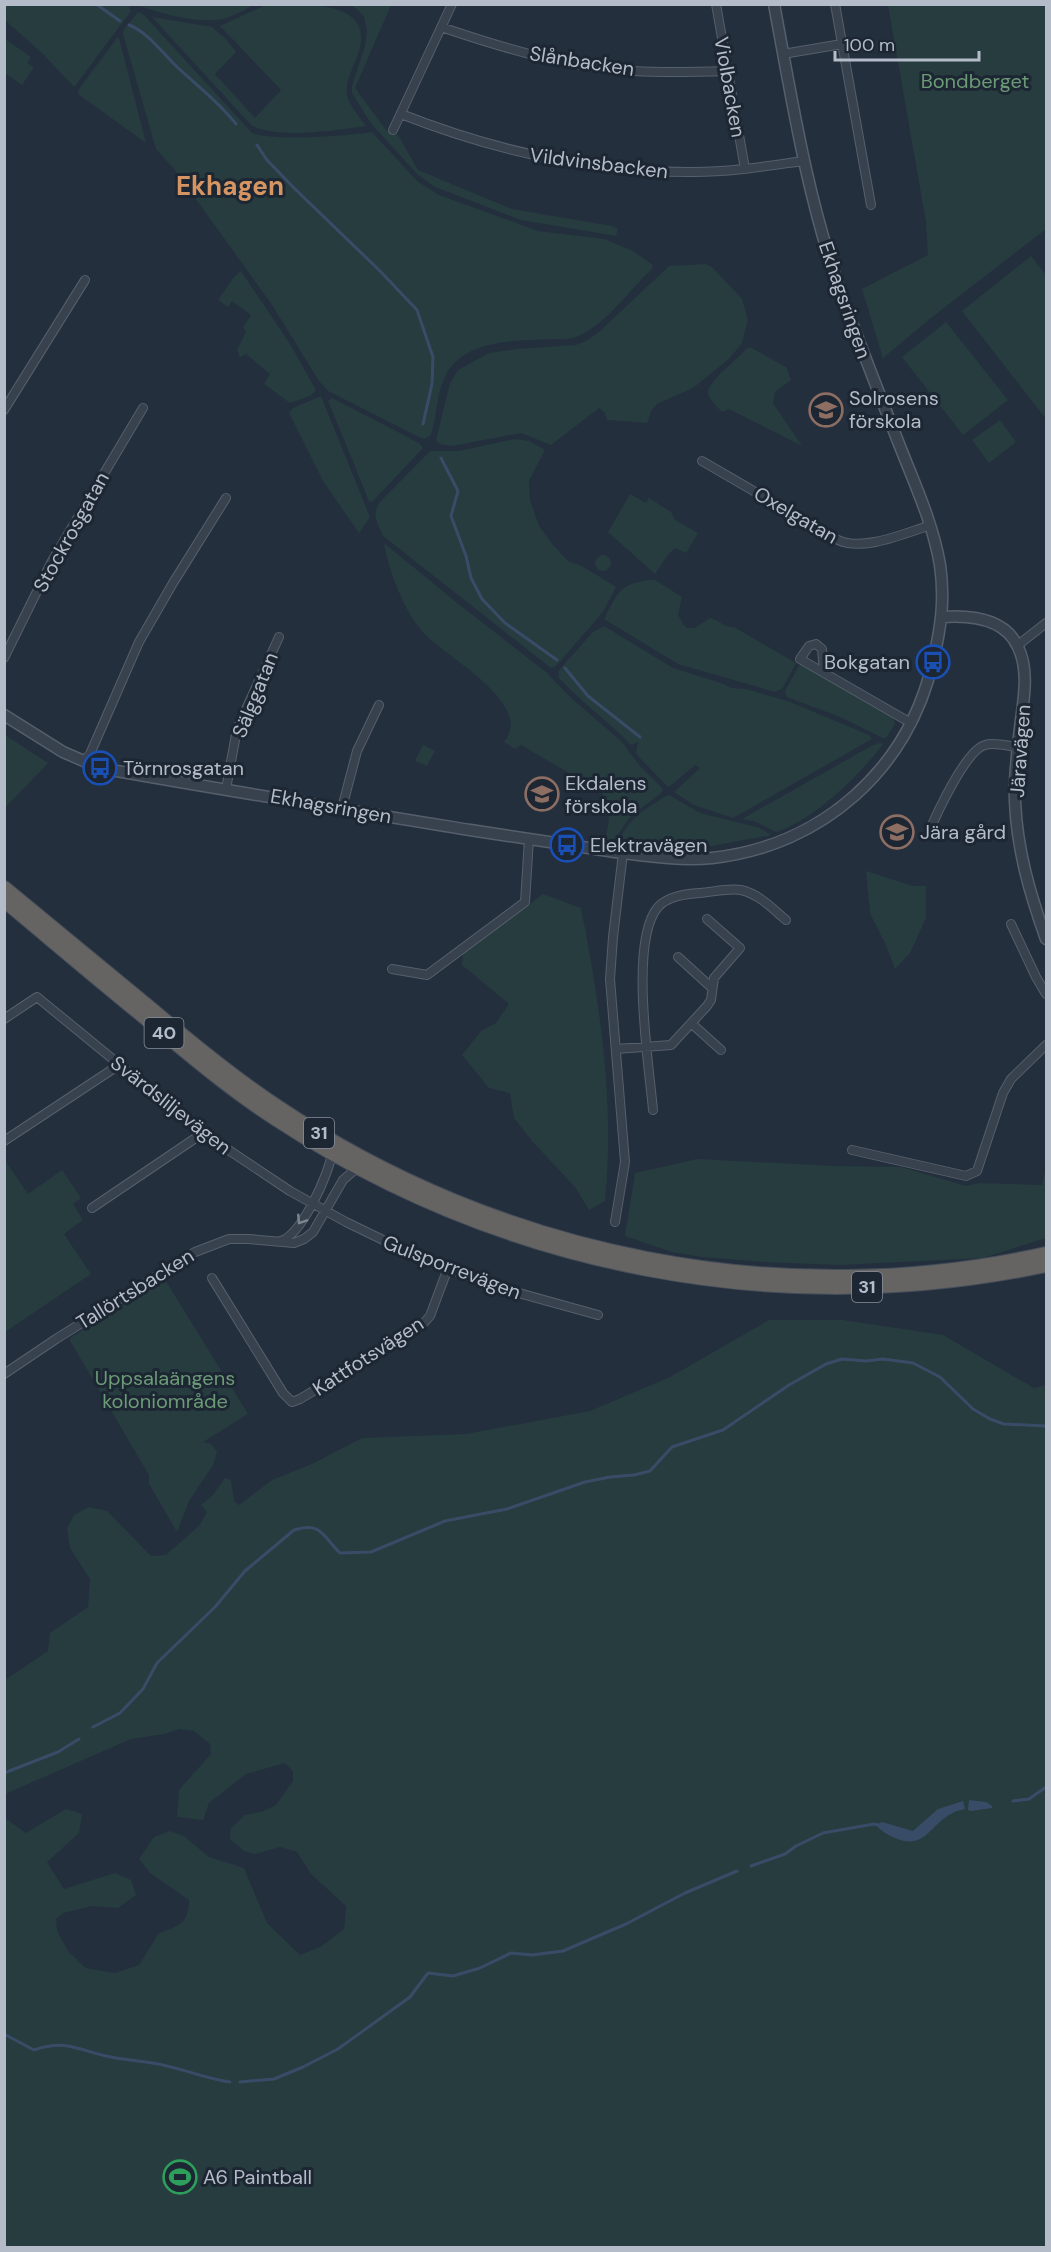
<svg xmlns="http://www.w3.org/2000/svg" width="1051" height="2252" font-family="'DM Sans',sans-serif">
<rect width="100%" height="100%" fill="#242f3e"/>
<path fill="#263c3f" d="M268 4C307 4 377 0 358 54 354 66 345 81 347 95 349 106 360 117 366 126 337 130 276 140 251 125L152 17 212 27 226 39 236 52 215 74 255 118 281 90 220 26Z
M128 5 131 11 75 86H73L43 54 5 20V5Z
M139 5H253C244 10 234 16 223 19 202 24 158 14 139 5Z
M350 5H391L355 88 386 130 398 135 418 170 512 209 612 226 618 229 616 236 521 220 435 187 417 174 370 122 352 93V86L365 46 367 31 364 17 357 9Z
M888 5H1046V229L931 318 883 358 862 289 928 255 926 222Z
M138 12 144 15 252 133C274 141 348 136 372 132L417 181 439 195 538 231 604 239 633 251 653 265 652 269C628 291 609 322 578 336 570 340 560 339 551 339 516 341 462 339 445 377 436 395 437 417 431 435L424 439 419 437 328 391 319 381 272 305 175 170 156 149 123 34 124 29Z
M117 38H119L146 143 78 94 79 89Z
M5 39 31 57 27 63 34 67 22 85 5 73Z
M1031 256 1046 275V419L962 311Z
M706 264 713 268 742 299 748 320 742 343 729 359 693 388 657 404 651 411 647 423 607 420 605 413 599 408 551 445 521 433 452 446 439 444 436 440 450 383 458 370 489 353 516 349 576 345 588 340 600 331 669 266Z
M241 271 290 344 316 390 310 396 290 403 264 384 270 374 246 354 240 357 237 350 246 332 243 327 251 315 232 301 228 307 218 300 234 277Z
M946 322 1008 400 963 435 902 357Z
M750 347 786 367 791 380 775 392 773 403 802 446 729 409 722 412C718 407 709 400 708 393 707 382 738 359 746 349Z
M321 396 370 517 359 533 323 481 289 413 293 408Z
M332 398 419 443 423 448 372 502 369 501 331 408 328 401Z
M1000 420 1016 442 989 463 972 440Z
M515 439 529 441 545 450 529 481 530 500 539 526 553 545 568 561 582 566 616 587 603 612 556 666 551 668 383 536C377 523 371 513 381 501L430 451H459Z
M630 494 646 503 649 498 671 512 675 520 698 533 686 553 675 548 667 556 655 574 608 532Z
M384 543 456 602 546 672 571 698 621 741 640 766 663 789 661 793 630 817 614 840 605 842C613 802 611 794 576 774L574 776 521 745 515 749 504 742C536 703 443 656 422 631 404 611 388 569 384 543Z
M595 563a8 8 0 1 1 16 0a8 8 0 1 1-16 0Z
M649 580H655L682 597 678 615 683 624 687 628H695L710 618C720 620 724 628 734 627L796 663 782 689 775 692 678 664 604 619C606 613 610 608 613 602 622 585 631 583 649 580Z
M604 626 673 668 724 684 731 688 746 689 790 702 869 735 872 739 733 818 694 805 674 792 700 768 695 765 669 787 666 785 638 756 636 753 638 742 631 745C608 721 581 702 558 677L559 670 593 632Z
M800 664 893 718 895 724 886 738H883L840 717 787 697 785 692 786 689Z
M5 735 48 763 5 808Z
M880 743 883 744C861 774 813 821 776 832L754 821 742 819 873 745Z
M423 745 435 751 427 766 415 761Z
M669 795 700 813 760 828 771 835 712 846H658L647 842 621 839C626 820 649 807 664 797Z
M866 871 913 886H926V918L910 953 895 969 886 945 870 913Z
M543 894 581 908C600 1004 615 1103 605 1201L589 1210 575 1187 532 1141 514 1118 510 1093 489 1088 462 1055 481 1031 496 1023 509 1004 462 965 463 953Z
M4 1159 28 1194 62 1170 81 1198 73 1204 83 1220 64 1234 91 1274 5 1332Z
M697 1159 833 1166 901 1167 966 1186 979 1183 1042 1185 1046 1167V1238L983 1258 839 1265 765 1262 702 1257 672 1252 625 1236 635 1173Z
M164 1278 248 1414 203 1442 211 1444 217 1452 213 1465 189 1501 177 1532 149 1484V1475L69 1339Z
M769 1320H843L943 1335 1034 1388 1046 1385V2247H5V1818L26 1833 66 1809 82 1814 79 1833 47 1862 64 1889 115 1873 131 1880 136 1895 118 1908 92 1906 63 1913 56 1919 57 1931 68 1951 85 1968 115 1973 139 1965 159 1933C178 1927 189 1923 189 1900L150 1873 139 1859 154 1837 170 1831 184 1836 209 1857 244 1868 267 1923 300 1955 322 1946 344 1929 346 1906 311 1874 297 1852 280 1847 255 1854 244 1851 230 1839 231 1828 245 1815 261 1812 276 1805 293 1781V1771L285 1763 246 1774 209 1803 203 1820 177 1817 179 1790 211 1754 210 1744 194 1731 180 1729 164 1734 131 1739 5 1794V1680L48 1651 50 1633 88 1607 90 1579 70 1548 67 1528 74 1515 89 1507 107 1511 151 1556 166 1555 199 1526 207 1512 201 1505 212 1496 225 1478 231 1480 234 1501 239 1505 272 1480 312 1464 362 1438 466 1434 590 1411 670 1377Z"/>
<path fill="#394c67" d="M969 1800 986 1802 992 1806V1808L971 1811 968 1810Z
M963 1801 965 1809C961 1810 955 1811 951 1814 930 1825 924 1851 895 1838 888 1835 881 1831 876 1825L882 1822 913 1831 938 1809Z"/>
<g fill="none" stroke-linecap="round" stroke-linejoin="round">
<path stroke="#394c67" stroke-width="3" d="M96 4 120 21
M129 25C147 32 161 51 175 65 196 85 218 101 236 124
M257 145 267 160 294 188 380 271 417 310 433 357 432 384 423 424
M441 458 458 491 451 516 466 556 471 578 482 599 505 623 557 660
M565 668 588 696 640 737
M93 1727 120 1713 143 1689 157 1663 215 1607 245 1571 294 1530C322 1521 323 1537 340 1553L371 1552 445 1521 507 1509 585 1482 610 1477 634 1475 650 1471 672 1447 723 1430 789 1385 826 1364 842 1359 866 1361 883 1359 913 1363 940 1377 973 1409 990 1419 1004 1424 1046 1426
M4 1773 58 1752 79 1739
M1013 1801 1029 1799 1046 1787
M751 1866 785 1854 796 1846 823 1833 874 1824 878 1825
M4 2034 34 2050C68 2038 81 2052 111 2057 130 2061 149 2061 167 2066 189 2071 208 2079 230 2082
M240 2082 274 2079 303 2067 338 2049 410 1997 428 1973 453 1976 480 1968 511 1953 532 1955 563 1951 626 1924 685 1893 737 1871"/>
<defs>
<path id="minor" d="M716 4 745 169
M835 4 871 205
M441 27C503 48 569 68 634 71 665 73 696 72 727 71
M783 54 842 44
M401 114C495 151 593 173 694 172 731 172 767 166 803 161
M393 130 452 4
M4 410 85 280
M702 461 838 540C863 552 905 533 931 525
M1018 645 1046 623
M4 658 52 561 143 408
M824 673 822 649 816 644 809 646 800 659 904 719 912 723
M83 762 90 754 139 642 173 583 226 498
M226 789 237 729 279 637
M342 808 357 751 379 705
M929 832C937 813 966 750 985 745 994 742 1008 746 1018 747
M1011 924 1036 977 1046 994
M678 957 712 988
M392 969 427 975 525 902 529 839
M4 1019 37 997 203 1133 290 1191 346 1222 416 1256 497 1287 598 1315
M691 1023 721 1050
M616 1049 671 1045 707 1006 711 1000 714 978 740 948 707 919
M653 1110C649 1065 629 941 658 907 668 896 686 894 700 893 713 892 729 888 741 890 759 894 773 909 786 920
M4 1141 119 1065
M852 1150 966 1176 977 1171 1003 1093 1011 1079 1046 1045
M92 1208 203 1133
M615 1222 625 1162 610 979 613 937 623 853
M281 1241C302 1234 329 1174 332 1153
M212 1278 283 1393 292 1402 300 1399 421 1326 430 1316 448 1268
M4 1374 56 1339 195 1252 229 1239H249L294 1243 304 1239 313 1232 343 1180 358 1167"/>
<path id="tertiary" d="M942 617C970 615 1005 618 1018 647 1030 672 1023 702 1020 728 1017 752 1014 777 1015 801 1017 850 1030 894 1046 939
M4 715 63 752 100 768C223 790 347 810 470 830 518 837 566 845 615 852 647 856 679 861 712 858 822 846 909 769 933 661 941 628 945 599 940 565 933 524 916 487 901 449 880 396 859 343 840 290 807 197 792 100 774 4"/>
<path id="trunk" d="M4 888C54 929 103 970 152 1010 192 1044 232 1077 276 1106 500 1257 783 1313 1046 1254
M4 900C52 940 99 980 147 1019 189 1054 230 1089 275 1118 504 1268 779 1321 1046 1265"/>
</defs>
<use href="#minor" stroke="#565f6c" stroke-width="10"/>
<use href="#tertiary" stroke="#565f6c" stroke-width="13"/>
<use href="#trunk" stroke="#434c59" stroke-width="16"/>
<use href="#minor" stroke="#38414e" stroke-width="8"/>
<use href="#tertiary" stroke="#38414e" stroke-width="10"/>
<use href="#trunk" stroke="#656462" stroke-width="14"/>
</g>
<defs><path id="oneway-chevron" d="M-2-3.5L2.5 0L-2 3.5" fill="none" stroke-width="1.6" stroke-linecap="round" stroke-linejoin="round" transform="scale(1.5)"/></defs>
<use stroke="#7c8592" href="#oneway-chevron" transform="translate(301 1220) rotate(123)"/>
<defs>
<symbol id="school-ring" viewBox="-11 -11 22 22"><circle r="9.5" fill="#1d2633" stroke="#8d6e63" stroke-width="1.5"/><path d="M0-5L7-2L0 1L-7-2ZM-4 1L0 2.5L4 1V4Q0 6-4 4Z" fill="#8d6e63"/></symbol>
<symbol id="bus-ring" viewBox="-11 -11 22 22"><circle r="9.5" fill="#1d2633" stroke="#1a4fb4" stroke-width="1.5"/><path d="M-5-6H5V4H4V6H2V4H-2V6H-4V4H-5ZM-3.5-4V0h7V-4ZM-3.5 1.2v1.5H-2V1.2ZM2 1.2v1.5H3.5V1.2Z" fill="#1a4fb4"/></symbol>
<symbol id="stadium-ring" viewBox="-11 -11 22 22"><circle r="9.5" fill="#1d2633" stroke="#2e9e5b" stroke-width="1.5"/><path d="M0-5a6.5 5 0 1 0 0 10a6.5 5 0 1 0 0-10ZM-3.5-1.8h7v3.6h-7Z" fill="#2e9e5b"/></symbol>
</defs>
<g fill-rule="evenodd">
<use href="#school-ring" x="807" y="391" width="38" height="38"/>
<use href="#bus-ring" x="914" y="643" width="38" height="38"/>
<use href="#bus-ring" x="81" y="749" width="38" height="38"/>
<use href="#school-ring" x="523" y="775" width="38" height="38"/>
<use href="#school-ring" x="878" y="813" width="38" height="38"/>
<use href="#bus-ring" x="548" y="826" width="38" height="38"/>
<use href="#stadium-ring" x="161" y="2158" width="38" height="38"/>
</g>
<g text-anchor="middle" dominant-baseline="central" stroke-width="6" stroke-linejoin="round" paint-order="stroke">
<g fill="#1d2633" stroke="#878f9c" stroke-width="1.5">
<rect x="144.5" y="1018" width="39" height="30" rx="4.5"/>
<rect x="304" y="1118" width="30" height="30" rx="4.5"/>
<rect x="852" y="1272" width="30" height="30" rx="4.5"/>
</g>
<g font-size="18" font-weight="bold" fill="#b4bcc9">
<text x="164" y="1033">40</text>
<text x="319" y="1133">31</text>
<text x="867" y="1287">31</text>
</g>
<g font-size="20" fill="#b4bcc9" stroke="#1d2633">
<text transform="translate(582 61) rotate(9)">Slånbacken</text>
<text transform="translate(730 87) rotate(80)">Violbacken</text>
<text transform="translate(599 163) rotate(7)">Vildvinsbacken</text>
<text transform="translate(845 300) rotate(71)">Ekhagsringen</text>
<text transform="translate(796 515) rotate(30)">Oxelgatan</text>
<text transform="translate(71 532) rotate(-61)">Stockrosgatan</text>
<text transform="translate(255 695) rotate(-68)">Sälggatan</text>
<text transform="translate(1020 751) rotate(-86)">Järavägen</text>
<text transform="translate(331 806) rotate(10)">Ekhagsringen</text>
<text transform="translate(171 1105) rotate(38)">Svärdsliljevägen</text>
<text transform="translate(452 1267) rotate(21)">Gulsporrevägen</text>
<text transform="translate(135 1289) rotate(-32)">Tallörtsbacken</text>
<text transform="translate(368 1356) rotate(-33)">Kattfotsvägen</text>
</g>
<g font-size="20" fill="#6b9a76" stroke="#1d2633">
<text x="975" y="81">Bondberget</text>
<text x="165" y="1378">Uppsalaängens<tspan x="165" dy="23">koloniområde</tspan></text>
</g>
<g font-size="20" fill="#b4bcc9" stroke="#1d2633" text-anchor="start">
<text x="849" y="398">Solrosens<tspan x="849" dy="23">förskola</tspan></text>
<text x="910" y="662" text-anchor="end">Bokgatan</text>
<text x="123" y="768">Törnrosgatan</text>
<text x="565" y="783">Ekdalens<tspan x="565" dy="23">förskola</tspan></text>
<text x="920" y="832">Jära gård</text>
<text x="590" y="845">Elektravägen</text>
<text x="203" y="2177">A6 Paintball</text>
</g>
<g font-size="26" font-weight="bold" fill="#d59563" stroke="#1d2633">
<text x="230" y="186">Ekhagen</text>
</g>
</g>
<rect width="1051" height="2252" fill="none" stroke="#b4bcc9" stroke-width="12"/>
<path d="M835 51v9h144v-9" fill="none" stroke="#b4bcc9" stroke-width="3"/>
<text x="844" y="51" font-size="18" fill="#b4bcc9" stroke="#1d2633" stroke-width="4.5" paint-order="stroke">100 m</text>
</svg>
